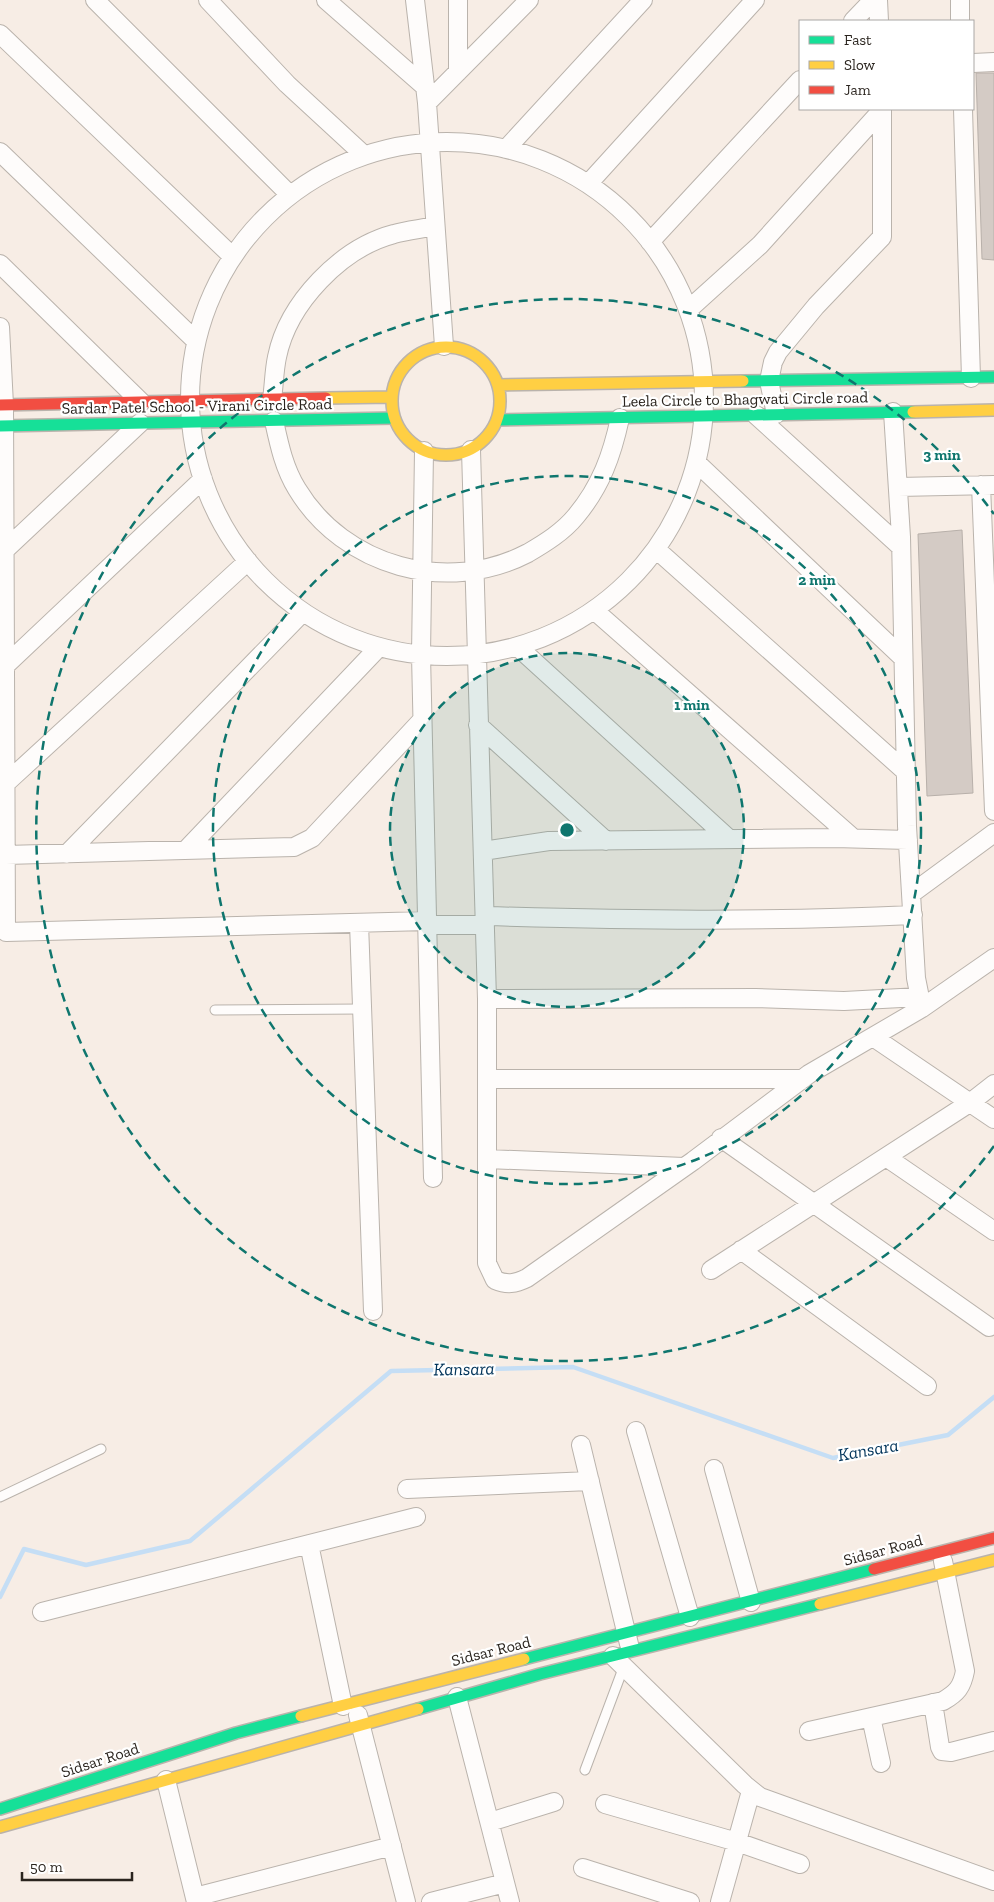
<svg xmlns="http://www.w3.org/2000/svg" width="994" height="1902" font-family="'Zilla Slab',serif">
<rect width="100%" height="100%" fill="#f7ede5"/>
<g fill="none" stroke-linecap="round" stroke-linejoin="round">
<path stroke="#c5def5" stroke-width="4.5" d="M0 1597 24 1549 86 1565 190 1541 391 1371 573 1367 833 1458 948 1435 994 1397"/>
</g>
<path fill="#d4cbc5" stroke="#b8b0aa" d="M976 73H994V260L982 259Z
M962 530 973 793 927 796 918 534Z"/>
<g fill="none" stroke-linecap="round" stroke-linejoin="round">
<defs>
<path id="lane" d="M215 1010 362 1009
M0 1497 101 1449
M585 1770 624 1666"/>
<path id="street" d="M95 0 290 195
M208 0 287 84 364 155
M326 0 423 85
M415 0 427 103 444 346
M878 0 879 21
M960 0V21
M853 21 873 0
M0 34 232 256
M973 63 994 62
M458 72V0
M427 103 529 0
M963 109 971 378
M190 399a257 257 0 1 1 514 0a257 257 0 1 1-514 0Z
M506 149 643 0
M0 152 196 341
M588 184 755 0
M650 242 800 80
M0 264 141 402
M688 310 760 245 882 110
M0 327 4 405 6 932 427 921
M272 399C274 386 274 371 277 357 288 303 341 248 394 234 407 230 422 229 435 226
M893 412 901 537 907 826 916 978 922 1008
M776 414 769 381 773 362 778 352 816 306 882 237V109
M756 415 901 547
M274 421C279 444 284 468 297 489 344 567 447 595 528 553 545 543 563 532 576 516 601 486 612 455 620 418
M471 450 487 999V1263L495 1280C507 1285 515 1284 527 1278L693 1161 809 1074 922 1008 994 958
M424 451 421 655 433 1178
M697 463 903 658
M981 485 994 811
M898 487 994 485
M5 550 140 423
M657 550 905 771
M595 611 853 838
M518 647 729 839
M0 667 5 666 203 479
M478 725 606 841
M5 784 248 561
M186 850 379 647
M483 851 549 841 835 838 908 840
M67 854 303 612
M6 855 294 847 312 838 422 720
M911 894 994 833
M485 916C628 920 770 922 913 915
M359 923 373 1311
M428 925H485
M487 999 755 998 844 1001 920 997
M873 1037 994 1119
M487 1079H803
M721 1138 989 1327
M886 1157 994 1231
M487 1159 684 1167
M741 1250 927 1386
M711 1270 971 1102 994 1084
M636 1431 690 1617
M581 1445 629 1644
M714 1469 751 1602
M407 1489 590 1481
M309 1544 343 1706
M42 1612 416 1517
M613 1656 745 1785 760 1797 994 1881
M457 1697 510 1902
M933 1703 940 1747 942 1751 951 1752 994 1741
M358 1715 406 1902
M871 1717 881 1763
M809 1731 943 1701C957 1693 962 1687 965 1671L943 1561
M166 1780 196 1902
M605 1804 737 1842 800 1864
M490 1822 554 1802
M583 1868 690 1902
M195 1897 392 1846
M431 1902 505 1883
M720 1902 751 1791"/>
<path id="fast" d="M743 381 994 377
M497 420 913 412
M0 426 394 418
M524 1659 874 1569
M418 1709 540 1674 820 1604
M0 1809 236 1733 301 1716"/>
<path id="slow" d="M392 401a54 54 0 1 1 108 0a54 54 0 1 1-108 0Z
M498 385 743 381
M326 398 392 397
M913 412 994 410
M820 1604 994 1560
M301 1716 524 1659
M0 1827 418 1709"/>
<path id="jam" d="M0 405 326 398
M874 1569 994 1538"/>
</defs>
<use href="#lane" stroke="#bab3ac" stroke-width="11"/>
<use href="#street" stroke="#bab3ac" stroke-width="20"/>
<use href="#fast" stroke="#bab3ac" stroke-width="14"/>
<use href="#slow" stroke="#bab3ac" stroke-width="14"/>
<use href="#jam" stroke="#bab3ac" stroke-width="14"/>
<use href="#lane" stroke="#fefcfb" stroke-width="9"/>
<use href="#street" stroke="#fefcfb" stroke-width="18"/>
<use href="#fast" stroke="#16e098" stroke-width="11"/>
<use href="#slow" stroke="#ffcf43" stroke-width="11"/>
<use href="#jam" stroke="#f24e42" stroke-width="11"/>
</g>
<circle cx="567" cy="830" r="177" fill="#0f766e" fill-opacity=".12"/>
<g fill="none" stroke="#0f766e" stroke-width="2.5" stroke-dasharray="9 6">
<circle cx="567" cy="830" r="177"/>
<circle cx="567" cy="830" r="354"/>
<path d="M994 1146A531 531 0 1 1 994 514"/>
</g>
<g text-anchor="middle" dominant-baseline="central" stroke-width="4.5" stroke-linejoin="round" paint-order="stroke">
<g font-size="16" fill="#2a241e" stroke="#fff">
<text transform="translate(745 399) rotate(-1)">Leela Circle to Bhagwati Circle road</text>
<text transform="translate(197 406) rotate(-1)">Sardar Patel School - Virani Circle Road</text>
<text transform="translate(883 1550) rotate(-15)">Sidsar Road</text>
<text transform="translate(491 1651) rotate(-14)">Sidsar Road</text>
<text transform="translate(100 1760) rotate(-18)">Sidsar Road</text>
</g>
<g font-size="18" font-style="italic" fill="#003359" stroke="#fff">
<text transform="translate(464 1369) rotate(-1)">Kansara</text>
<text transform="translate(868 1450) rotate(-10)">Kansara</text>
</g>
</g>
<circle cx="567" cy="830" r="8" fill="#0f766e" stroke="#fff" stroke-width="2.5"/>
<g font-size="15" text-anchor="middle" font-weight="bold" fill="#0f766e" stroke="#fff" stroke-width="4.5" stroke-linejoin="round" paint-order="stroke">
<text x="942" y="460">3 min</text>
<text x="817" y="585">2 min</text>
<text x="692" y="710">1 min</text>
</g>
<rect x="799" y="20" width="175" height="90" fill="#ffffff" stroke="#aaa7a5"/>
<rect x="809" y="36" width="25" height="8" fill="#16e098" stroke="#aaa7a5"/>
<text x="844" y="45" font-size="15" fill="#2a241e">Fast</text>
<rect x="809" y="61" width="25" height="8" fill="#ffcf43" stroke="#aaa7a5"/>
<text x="844" y="70" font-size="15" fill="#2a241e">Slow</text>
<rect x="809" y="86" width="25" height="8" fill="#f24e42" stroke="#aaa7a5"/>
<text x="844" y="95" font-size="15" fill="#2a241e">Jam</text>
<path d="M22 1872v8h110v-8" fill="none" stroke="#2a241e" stroke-width="2.5"/>
<text x="30" y="1872" font-size="15" fill="#2a241e" stroke="#ffffff" stroke-width="4" paint-order="stroke">50 m</text>
</svg>
